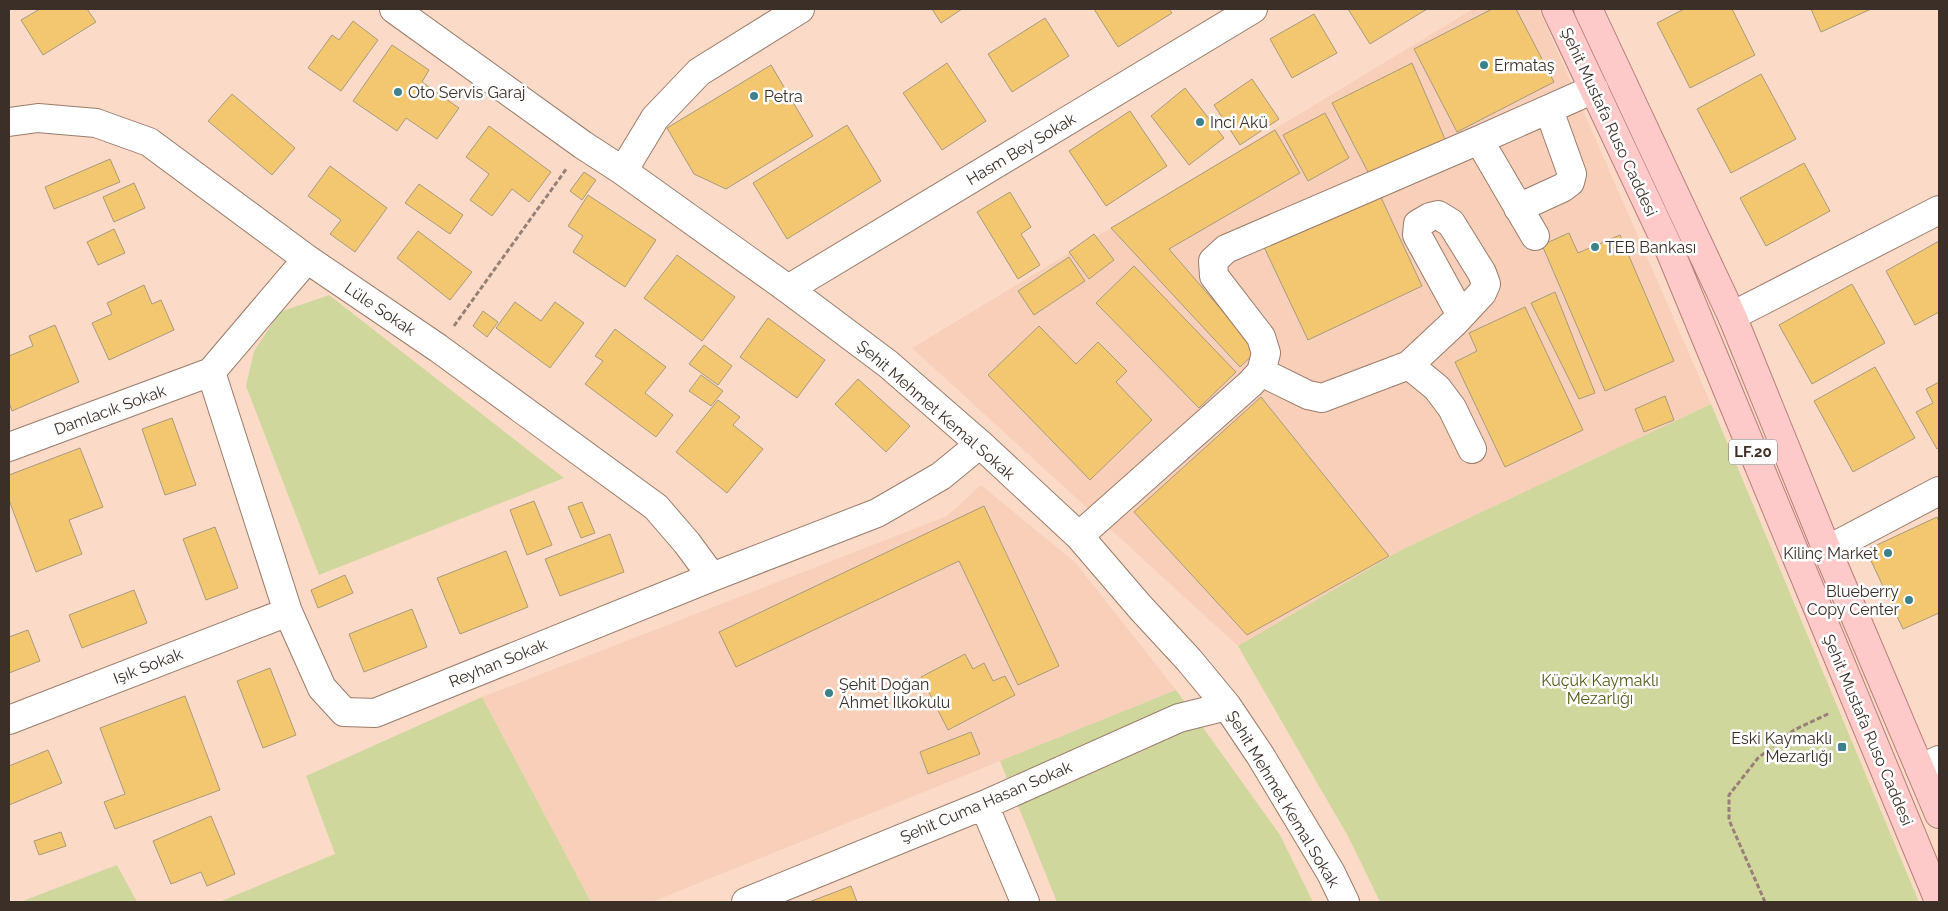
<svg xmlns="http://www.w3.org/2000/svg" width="1948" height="911" font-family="Raleway,sans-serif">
<rect width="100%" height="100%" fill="#fbdbc7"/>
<path fill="#f8d0b9" d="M1473 9H1539L1711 404 1401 550 1238 646 912 348Z
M981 485 1076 563 1176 690 652 902H591L482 697 947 516Z"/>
<path fill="#cfd79d" d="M329 295 564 478 319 575 246 386 254 351 280 312Z
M1711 404 1919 902H1380L1349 838 1238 646 1401 550Z
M1176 690 1280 835 1313 902H1057L1000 761Z
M482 697 591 902H219L335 854 306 776Z
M117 865 137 902H20Z"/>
<path fill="#f3c770" stroke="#a99a7c" d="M40 9H87L96 22 43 55 21 20Z
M932 9H962L941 23Z
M1094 9H1169L1172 13 1118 47Z
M1348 9H1427L1370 44Z
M1492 9H1516L1554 82 1457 132 1414 49Z
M1684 9H1732L1755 55 1690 88 1657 23Z
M1811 9H1871L1821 32Z
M1314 14 1337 53 1292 78 1270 39Z
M1045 18 1069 56 1012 92 988 54Z
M353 21 378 40 341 91 308 68 332 35 339 40Z
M392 45 429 70 422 82 459 108 437 139 406 118 397 131 353 101Z
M947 63 986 121 942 150 903 93Z
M1412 63 1445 139 1369 174 1332 103Z
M771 65 813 136 726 189 694 174 667 128Z
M1761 74 1796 139 1731 173 1697 109Z
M1252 79 1279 119 1240 145 1214 105Z
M1185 88 1224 138 1189 165 1151 116Z
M232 94 295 148 272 175 208 121Z
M1130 111 1167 166 1106 206 1069 151Z
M1325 113 1349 158 1308 181 1283 135Z
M847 125 881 181 787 239 753 183Z
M489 126 551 172 529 202 512 189 492 216 470 200 489 174 466 157Z
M1275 130 1300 173 1169 249 1257 351 1240 367 1111 228Z
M110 159 120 182 54 209 45 187Z
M1804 163 1830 211 1766 246 1740 198Z
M330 166 387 208 355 252 330 234 341 220 308 196Z
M584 172 596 180 582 200 570 191Z
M134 183 145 208 114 222 103 197Z
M419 184 463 215 450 234 405 203Z
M1010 192 1031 227 1021 234 1040 265 1018 279 977 212Z
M1379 193 1422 286 1308 340 1264 247Z
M588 195 656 240 625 287 573 252 583 236 568 226Z
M114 229 125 253 98 265 87 242Z
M418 231 472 272 450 300 397 258Z
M1569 233 1578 253 1620 235 1674 361 1605 391 1542 245Z
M1094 234 1114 260 1089 279 1069 252Z
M1939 241V312L1915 325 1886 271Z
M677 255 735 297 702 341 644 298Z
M1069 257 1085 281 1034 315 1018 291Z
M1134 266 1236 372 1199 408 1096 303Z
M1852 284 1885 343 1812 384 1779 325Z
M144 285 152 304 161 300 174 330 109 360 92 323 112 314 107 303Z
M1555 292 1595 393 1579 399 1531 303Z
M515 302 541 321 555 302 584 323 550 368 496 328Z
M1525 307 1583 430 1505 467 1455 362 1477 351 1469 333Z
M483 311 498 322 487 337 473 326Z
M768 318 825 360 797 398 740 357Z
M55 325 79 382 12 411 9 402V356L33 346 29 336Z
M1039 326 1076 364 1098 342 1127 371 1116 382 1152 420 1090 480 988 375Z
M615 329 666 367 645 393 673 415 656 437 585 384 603 361 595 356Z
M704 345 732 366 718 385 689 364Z
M1875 367 1915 438 1853 472 1814 401Z
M701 375 723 391 711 406 689 391Z
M858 379 910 426 886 452 835 404Z
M1939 382V447L1937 449 1916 412 1933 403 1926 389Z
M1665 396 1674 420 1644 432 1635 409Z
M1261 397 1389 556 1247 635 1134 512Z
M718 400 740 417 733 425 763 449 727 493 676 452Z
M172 418 196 485 165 495 142 429Z
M80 448 103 507 69 520 82 554 36 572 9 500V475Z
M534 501 552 545 527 555 510 510Z
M582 502 595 533 581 538 568 507Z
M984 506 1059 666 1018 685 959 561 736 667 719 632Z
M1937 517 1939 522V613L1903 629 1866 550Z
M215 527 238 588 206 600 183 539Z
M610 534 624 572 560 596 545 559Z
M506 551 528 607 460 634 437 578Z
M345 575 353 593 318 608 311 590Z
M134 590 147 623 82 648 69 615Z
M412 609 427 647 364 672 349 634Z
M28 630 40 661 9 673V637Z
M965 654 973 669 984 663 993 681 1005 676 1015 695 948 730 921 677Z
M270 668 296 735 263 748 237 681Z
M185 696 220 790 115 829 104 802 125 794 100 728Z
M971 732 980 754 928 774 920 752Z
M48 750 62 783 9 805V766Z
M211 816 235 874 207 886 201 872 171 884 153 841Z
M61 832 66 846 39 855 34 841Z
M851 886 857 902H809Z"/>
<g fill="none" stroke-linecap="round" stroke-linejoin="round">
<defs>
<path id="minor" d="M394 9 583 145 623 171 788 289 888 364 980 444 1079 536 1140 607 1189 660 1227 706 1260 755 1331 873 1345 902
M9 122 38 118 96 123 149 142 307 259 438 348 656 507 687 543 712 577
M1479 140 1535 236
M623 171 655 118 699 72 800 9
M1518 208 1562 188 1570 182 1572 174 1549 110
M788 289 1253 9
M1732 316 1939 210
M1409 365 1437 388 1452 408 1472 449
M211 372 288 612 322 688 344 712 375 713 712 577 877 513 941 476 980 444
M1261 372 1308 395 1322 398 1409 365 1455 322 1482 293 1486 284 1482 273 1451 223 1438 215 1430 217 1418 224 1417 235 1461 315
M9 447 211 372 307 259
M1079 536 1250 384 1261 372 1266 353 1261 337 1214 276 1213 261 1226 249 1479 140 1594 89
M1827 550 1939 491
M9 720 288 612
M1920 769 1939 760
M984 805 1025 902
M746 902 984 805 1179 718 1227 706"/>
<path id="major" d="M1556 9 1670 251 1939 901
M1588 9 1732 316 1827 550 1939 814"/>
</defs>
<use href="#minor" stroke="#9a7c6b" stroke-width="30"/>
<use href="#major" stroke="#b87d79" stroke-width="30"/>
<path stroke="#978174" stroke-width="3" stroke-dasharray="5 2.5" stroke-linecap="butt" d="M454 326 567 168
M1765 902 1729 820V795L1758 758 1794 730 1830 713"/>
<use href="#minor" stroke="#fff" stroke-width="28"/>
<use href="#major" stroke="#fdcac9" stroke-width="28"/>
</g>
<g fill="#3b828c" stroke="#fff" stroke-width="2">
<circle cx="1484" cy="65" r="5"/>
<circle cx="398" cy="92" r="5"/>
<circle cx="754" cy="96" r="5"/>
<circle cx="1200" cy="122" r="5"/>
<circle cx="1595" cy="247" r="5"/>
<circle cx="1888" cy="553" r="5"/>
<circle cx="1909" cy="600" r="5"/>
<circle cx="829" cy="693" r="5"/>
<rect x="1837" y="742" width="10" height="10" rx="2.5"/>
</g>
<g text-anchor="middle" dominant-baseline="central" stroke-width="5" stroke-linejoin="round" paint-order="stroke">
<rect fill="#fff" stroke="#766d68" stroke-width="1" x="1729" y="439.5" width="48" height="25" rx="4"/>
<g font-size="15" font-weight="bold" fill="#3b2f27">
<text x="1753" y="452">LF.20</text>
</g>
<g font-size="16" fill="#3b2f27" stroke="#fff" text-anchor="start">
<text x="1494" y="65">Ermataş</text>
<text x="408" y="92">Oto Servis Garaj</text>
<text x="764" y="96">Petra</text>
<text x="1210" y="122">Inci Akü</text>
<text x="1605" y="247">TEB Bankası</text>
<text x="1878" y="553" text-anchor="end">Kilinç Market</text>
<text x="1899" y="591" text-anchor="end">Blueberry<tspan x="1899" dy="18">Copy Center</tspan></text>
<text x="839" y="684">Şehit Doğan<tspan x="839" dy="18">Ahmet İlkokulu</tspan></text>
<text x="1832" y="738" text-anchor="end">Eski Kaymaklı<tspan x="1832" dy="18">Mezarlığı</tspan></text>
</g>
<g font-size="16" fill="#3b2f27" stroke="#fff">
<text transform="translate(1609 122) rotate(65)">Şehit Mustafa Ruso Caddesi</text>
<text transform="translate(1021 149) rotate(-31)">Hasm Bey Sokak</text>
<text transform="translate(380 309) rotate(34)">Lüle Sokak</text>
<text transform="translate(110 410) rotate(-20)">Damlacık Sokak</text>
<text transform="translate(936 410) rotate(41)">Şehit Mehmet Kemal Sokak</text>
<text transform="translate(498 663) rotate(-22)">Reyhan Sokak</text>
<text transform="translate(148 666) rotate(-21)">Işık Sokak</text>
<text transform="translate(1868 730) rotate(67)">Şehit Mustafa Ruso Caddesi</text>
<text transform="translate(1283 799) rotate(59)">Şehit Mehmet Kemal Sokak</text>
<text transform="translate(986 802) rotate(-23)">Şehit Cuma Hasan Sokak</text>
</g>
<g font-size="16" fill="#545916" stroke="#fff">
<text x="1600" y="680">Küçük Kaymaklı<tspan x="1600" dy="18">Mezarlığı</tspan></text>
</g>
</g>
<rect width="1948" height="911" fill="none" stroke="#3b2f27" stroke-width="20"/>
</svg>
